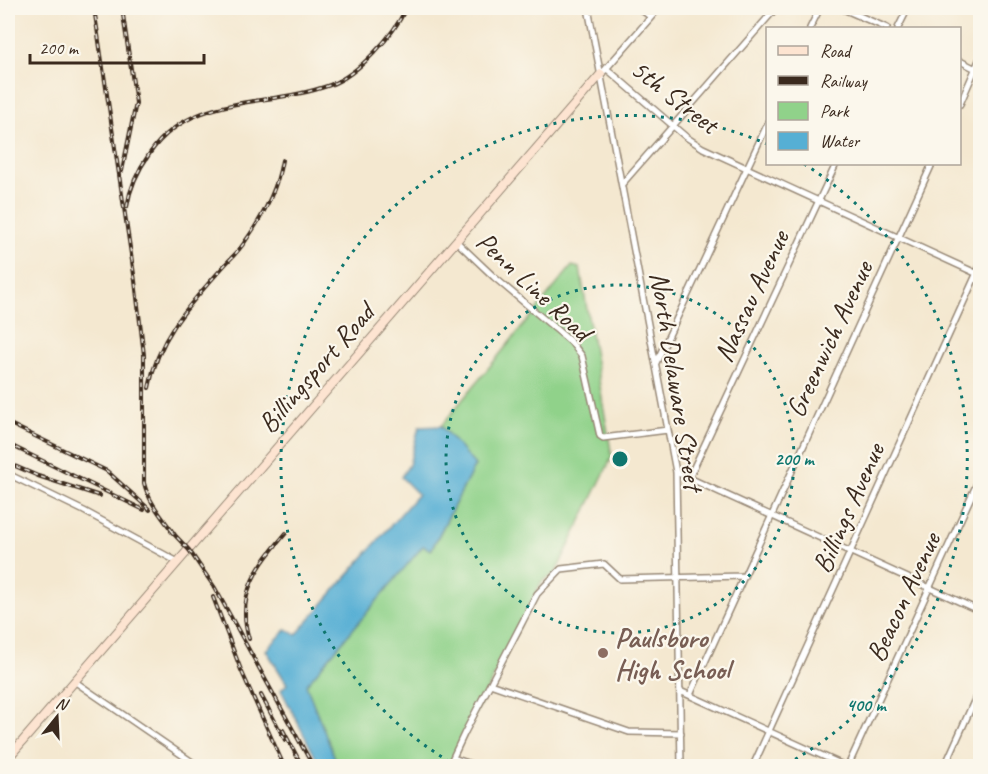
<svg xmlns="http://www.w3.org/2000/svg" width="988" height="774" font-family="Caveat,sans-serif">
<rect width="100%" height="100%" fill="#fbf7ec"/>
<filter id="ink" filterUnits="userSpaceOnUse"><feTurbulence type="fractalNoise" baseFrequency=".0167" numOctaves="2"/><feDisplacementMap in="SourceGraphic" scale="12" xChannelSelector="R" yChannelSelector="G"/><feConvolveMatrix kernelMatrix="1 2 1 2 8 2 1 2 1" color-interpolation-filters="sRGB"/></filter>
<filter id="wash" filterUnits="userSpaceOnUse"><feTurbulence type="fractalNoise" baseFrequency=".008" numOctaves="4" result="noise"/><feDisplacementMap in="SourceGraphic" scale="24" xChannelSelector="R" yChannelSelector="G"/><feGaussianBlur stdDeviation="1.35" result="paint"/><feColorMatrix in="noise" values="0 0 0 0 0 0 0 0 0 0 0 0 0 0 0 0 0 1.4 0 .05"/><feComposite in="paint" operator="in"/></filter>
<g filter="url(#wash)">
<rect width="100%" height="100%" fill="#f4e8d0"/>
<path fill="#90d28a" stroke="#667e54" stroke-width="1.5" d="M572 266 580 268 612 457 555 574 542 581 449 766H338L306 685 423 545 432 549 475 465 441 426Z"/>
<path fill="#56afd4" stroke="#486c79" stroke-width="1.5" d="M441 426 475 465 431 550 423 546 306 685 338 766H320L281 690 287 684 266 650 287 629 296 635 418 494 401 477 409 465 419 427Z"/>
</g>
<g filter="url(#ink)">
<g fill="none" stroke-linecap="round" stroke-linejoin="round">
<defs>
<path id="street" d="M588 8 676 472 681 766
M639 8 651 17
M841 8 887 28
M810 28 820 8
M898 28 908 8
M960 61 980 71
M607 69 686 137 703 148 980 275
M604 71 659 8
M960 104 980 58
M622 184 776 8
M456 241 494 277 571 342 582 356 600 436 603 438 668 430
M656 363 768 123
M676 472 980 611
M8 474 84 511 178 562
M689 478 836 164
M74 681 198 766
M490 684 629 732 681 733
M680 691 845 766
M690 695 932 164
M453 758 477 766
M449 766 464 734 537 594 561 569 604 564 620 579 744 576
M753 766 980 266
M848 766 980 477
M945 766 980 688"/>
<path id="secondary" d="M8 758 601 74"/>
</defs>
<use href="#street" stroke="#988977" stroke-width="8"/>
<use href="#secondary" stroke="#988977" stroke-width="10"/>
<use href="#street" stroke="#fff" stroke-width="5"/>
<use href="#secondary" stroke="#fde4d1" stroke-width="8"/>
<defs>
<path id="rail" d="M94 8 135 281 144 355V483C149 503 163 518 175 535
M122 171 136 103 122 8
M127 207C130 186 138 170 150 153 192 92 268 108 330 85 359 74 394 35 406 8
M149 388C158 337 189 305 223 267 230 259 238 252 244 243 262 218 277 191 282 160
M8 423 107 471 150 510
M8 444 144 510
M8 463 38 476 100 496
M171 531 189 550 215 588 313 766
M213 597 241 670 284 766
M249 639C235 593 259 565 286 533
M261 695 285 740
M283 730 302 766"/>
</defs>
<use href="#rail" stroke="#3b2a1e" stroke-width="4"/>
<use href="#rail" stroke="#fbf7ec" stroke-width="1.5" stroke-dasharray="4.5" stroke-linecap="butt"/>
</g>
</g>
<g fill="none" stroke="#0f766e" stroke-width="3" stroke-dasharray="3 6">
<circle cx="620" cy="459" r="174"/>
<path d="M457 766A348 348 0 0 1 767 144M804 164A348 348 0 0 1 783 766"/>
</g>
<circle fill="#8d6e63" stroke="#fbf7ec" stroke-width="2" cx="603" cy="653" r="6"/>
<g text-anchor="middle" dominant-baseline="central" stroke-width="4.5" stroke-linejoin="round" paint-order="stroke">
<g font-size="28" fill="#3b2a1e" stroke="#fbf7ec">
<text transform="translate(675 96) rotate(38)">5th Street</text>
<text transform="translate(534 286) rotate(43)">Penn Line Road</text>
<text transform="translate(751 296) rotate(-65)">Nassau Avenue</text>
<text transform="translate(829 339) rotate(-65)">Greenwich Avenue</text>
<text transform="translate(316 368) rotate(-49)">Billingsport Road</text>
<text transform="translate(677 381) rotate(81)">North Delaware Street</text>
<text transform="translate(848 508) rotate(-66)">Billings Avenue</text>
<text transform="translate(903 597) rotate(-65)">Beacon Avenue</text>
</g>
<g font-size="28" font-weight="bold" fill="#785e54" stroke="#fbf7ec" text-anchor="start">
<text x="615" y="637">Paulsboro<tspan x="615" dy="32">High School</tspan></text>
</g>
</g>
<circle cx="620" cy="459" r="9" fill="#0f766e" stroke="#fbf7ec" stroke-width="3"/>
<g font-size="18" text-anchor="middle" font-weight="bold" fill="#0f766e" stroke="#fbf7ec" stroke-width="4.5" stroke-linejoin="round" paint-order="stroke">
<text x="794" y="465">200 m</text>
<text x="866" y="711">400 m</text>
</g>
<rect width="988" height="774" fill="none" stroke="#fbf7ec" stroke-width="30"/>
<rect x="766" y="27" width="195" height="138" fill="#fbf7ec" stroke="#aea59a" stroke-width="1.5"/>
<rect x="778" y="46" width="30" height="9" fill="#fde4d1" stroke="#aea59a" stroke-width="1.5"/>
<text x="820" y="57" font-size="18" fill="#3b2a1e">Road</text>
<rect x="778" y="76" width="30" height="9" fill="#3b2a1e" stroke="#aea59a" stroke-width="1.5"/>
<text x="820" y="87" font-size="18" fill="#3b2a1e">Railway</text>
<rect x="778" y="102" width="30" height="18" fill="#90d28a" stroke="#aea59a" stroke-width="1.5"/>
<text x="820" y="117" font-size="18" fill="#3b2a1e">Park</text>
<rect x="778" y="132" width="30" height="18" fill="#56afd4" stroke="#aea59a" stroke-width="1.5"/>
<text x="820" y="147" font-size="18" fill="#3b2a1e">Water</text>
<g transform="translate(57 717) rotate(18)" stroke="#fbf7ec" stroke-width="4.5" paint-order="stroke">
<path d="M0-4.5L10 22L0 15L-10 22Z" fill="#3b2a1e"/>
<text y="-9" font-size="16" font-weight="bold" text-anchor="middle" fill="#3b2a1e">N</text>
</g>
<path d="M30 54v9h174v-9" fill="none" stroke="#3b2a1e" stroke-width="3"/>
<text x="39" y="54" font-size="18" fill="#3b2a1e" stroke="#fbf7ec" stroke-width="4.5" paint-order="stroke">200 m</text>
</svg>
